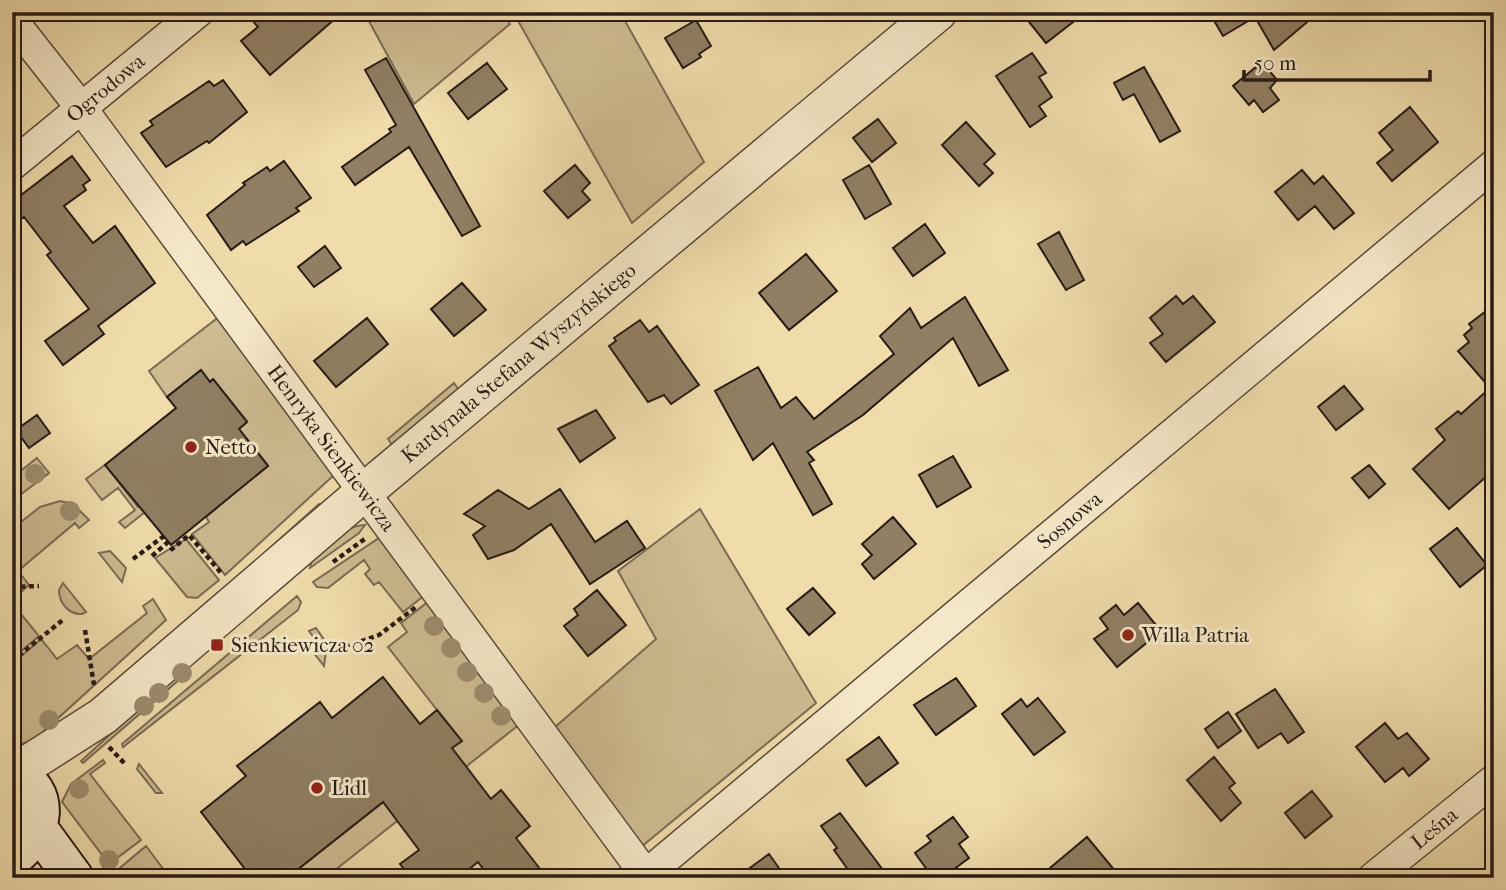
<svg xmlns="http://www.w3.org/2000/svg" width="1506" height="890" font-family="'IM FELL French Canon',serif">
<rect width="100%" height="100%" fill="#f0dcab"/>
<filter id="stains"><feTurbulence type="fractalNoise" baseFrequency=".00286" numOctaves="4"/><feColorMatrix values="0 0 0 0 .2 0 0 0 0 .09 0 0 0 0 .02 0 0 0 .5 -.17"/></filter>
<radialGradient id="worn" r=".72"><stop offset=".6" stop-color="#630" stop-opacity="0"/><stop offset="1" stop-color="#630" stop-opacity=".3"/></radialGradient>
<path fill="#cebb92" stroke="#7a6b54" stroke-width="2" d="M364 12H501L510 24 414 104Z
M525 12H620L704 162 632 223 517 19Z
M220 316 335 474 225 575 192 534 209 522 206 517 268 465 239 429 247 421 214 380 210 382 201 370 167 397 149 371Z
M454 383 460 392 395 449 388 439Z
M37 458 49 473 12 501V478Z
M105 465 138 507 140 506 145 512 125 528 119 522 135 510 118 488 102 500 86 479Z
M60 501 73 504 89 520 79 528 75 523 18 571 29 585 12 600V529L40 507Z
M319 504 325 509 207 604Z
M700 509 816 703 641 847 554 728 656 639 618 571Z
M365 525 359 533 310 568C312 550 347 525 365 525Z
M379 538 385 541 425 595 403 612 379 582 374 585 365 574 370 569 364 560 328 588 317 587 313 582Z
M186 539 219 580 197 598 187 597 155 558Z
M110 551 126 568 122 582 99 553Z
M63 583 86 612 82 614C69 615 59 603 59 590Z
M297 596 301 602 298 610 123 747 122 744Z
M153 599 166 620 34 740 12 747V664L41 639 57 659 77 645 89 659 147 613 143 606Z
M429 601 520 724 325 878H287L461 741 388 647 407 632 401 623Z
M12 603 39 636 12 659Z
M316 628 327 644 324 666 313 652 320 646 309 631Z
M184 667 188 672 83 763 81 761Z
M103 760 105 763 90 774 141 840 109 864 62 802 71 784Z
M139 764 162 793H156L137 769Z
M146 846 170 878H118L114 873Z"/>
<path fill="#907f63" stroke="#271b16" stroke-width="2" d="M245 12H343L270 75 241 41 258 27Z
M1021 12H1086L1046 43Z
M1209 12H1319L1274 50 1255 17 1223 36Z
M696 20 711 46 699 54 701 57 683 68 665 38Z
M1032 53 1046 73 1039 77 1052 97 1039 106 1046 116 1030 127 996 76Z
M386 58 480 226 462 236 409 147 355 185 342 167 391 132 389 129 396 125 365 70Z
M1262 62 1277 80 1270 88 1279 100 1263 112 1254 100 1249 105 1233 86Z
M487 63 507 89 468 119 448 93Z
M1144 67 1180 131 1160 142 1134 94 1123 100 1114 83Z
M223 80 247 112 209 143 207 141 166 167 141 133 153 125 150 121 209 81 214 86Z
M1410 107 1438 142 1392 181 1377 163 1393 150 1379 133Z
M878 119 896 143 872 162 853 138Z
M966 122 995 154 984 164 993 173 979 186 942 145Z
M72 156 90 180 83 185 86 190 64 206 93 243 115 226 155 283 98 326 104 334 63 365 45 341 89 309 47 255 51 252 24 217 12 225V202Z
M284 161 311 198 296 208 299 211 246 245 243 241 231 250 207 215 245 185 243 183 267 167 270 171Z
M575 165 590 183 582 191 590 200 568 218 544 191Z
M869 165 891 204 865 219 843 180Z
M1302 170 1314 184 1323 176 1354 213 1334 229 1315 206 1298 220 1275 192Z
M925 224 945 253 913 276 893 248Z
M1059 232 1084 280 1066 290 1038 244Z
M325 246 341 268 314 287 298 267Z
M806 254 837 291 789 330 759 293Z
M462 283 486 310 454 336 431 309Z
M1176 296 1183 304 1193 296 1215 322 1166 362 1150 343 1163 334 1150 318Z
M965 297 1008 370 979 386 953 338 863 415 807 452 814 460 809 463 832 504 813 515 773 443 753 460 715 391 758 367 781 408 796 397 814 419 894 354 880 336 910 308 921 328Z
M1494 305V470L1449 509 1413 469 1445 440 1436 429 1458 411 1461 414 1490 388 1458 351 1469 342 1464 335 1472 328 1469 324Z
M367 318 388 344 336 387 314 361Z
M640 320 649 332 657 326 699 385 671 404 664 395 648 402 609 346 616 341 614 338Z
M201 370 210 382 213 379 247 422 239 429 268 466 171 545 105 465 176 408 167 397Z
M1344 386 1363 409 1336 430 1318 407Z
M596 410 615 438 580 462 558 429Z
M37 415 50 433 29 448 16 430Z
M953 456 971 487 937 507 919 475Z
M1369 465 1385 484 1369 498 1352 478Z
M560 489 595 542 627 521 645 548 590 584 551 524 514 550 488 559 473 535 485 526 464 514 498 490 529 509Z
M893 517 916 544 874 579 862 564 872 555 862 544Z
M1457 528 1487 565 1460 587 1430 549Z
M813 588 835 613 809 635 787 609Z
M597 590 626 625 588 656 564 626 578 615 574 609Z
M1138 603 1161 631 1117 667 1094 639 1108 629 1100 618 1116 605 1124 615Z
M383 677 420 724 437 710 462 741 452 748 491 799 501 790 530 826 516 838 547 878H490L478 862 458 878H411L400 864 419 850 383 802 287 878H252L201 812 246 776 237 766 320 702 332 718Z
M956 678 976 706 936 735 914 705Z
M1275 689 1304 732 1288 743 1281 733 1258 748 1236 714Z
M1038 698 1065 732 1034 755 1002 714 1021 699 1027 707Z
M1228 712 1241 731 1218 748 1205 729Z
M1385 723 1398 739 1407 733 1429 759 1409 776 1403 768 1385 782 1356 747Z
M879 737 898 763 866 786 847 760Z
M1214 757 1235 783 1229 788 1241 803 1221 821 1187 780Z
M1312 791 1332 816 1305 838 1285 813Z
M840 813 889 878H854L834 850 837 848 821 826Z
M953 817 968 837 959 844 969 858 942 878H933L915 853 931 841 927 836Z
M1087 837 1121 878H1038Z
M769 854 786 878H736Z"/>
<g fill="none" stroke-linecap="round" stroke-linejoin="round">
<defs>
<g id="minor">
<path id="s1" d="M12 20 82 109 648 878"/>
<path id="s2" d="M12 165 198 12"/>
<path id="s3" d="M647 874 1494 165"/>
<path id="s4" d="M1373 878 1494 780"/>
</g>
<g id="tertiary">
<path id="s5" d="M14 773 103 716 363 493 938 12"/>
</g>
<path id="secondary" d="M12 772C54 792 44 835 12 858
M39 830 74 878"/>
</defs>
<use href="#minor" stroke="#594b3b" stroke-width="33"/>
<use href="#tertiary" stroke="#594b3b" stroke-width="40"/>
<use href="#secondary" stroke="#271b16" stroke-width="42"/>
<path stroke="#271b16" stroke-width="4.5" stroke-dasharray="5 3.5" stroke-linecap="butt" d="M968 19 977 12
M152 556 167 543 172 549 189 535 222 574
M133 559 164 536
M333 562 366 538
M12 587 39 586
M85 630 94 685
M345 647 379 635 416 607
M12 661 64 619
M109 747 125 764
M104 866 113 878"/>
<use href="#minor" stroke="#f5e8c8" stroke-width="30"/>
<use href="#tertiary" stroke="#f5e8c8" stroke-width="37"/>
<use href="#secondary" stroke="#f5e8c8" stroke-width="38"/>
</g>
<g fill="#9d8c6d">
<circle cx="35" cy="474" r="10"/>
<circle cx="70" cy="511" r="10"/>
<circle cx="434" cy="626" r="10"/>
<circle cx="451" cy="648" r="10"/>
<circle cx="467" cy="672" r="10"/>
<circle cx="182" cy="673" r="10"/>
<circle cx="159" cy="693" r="10"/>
<circle cx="484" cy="693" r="10"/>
<circle cx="144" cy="706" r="10"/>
<circle cx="501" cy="716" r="10"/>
<circle cx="49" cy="720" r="10"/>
<circle cx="79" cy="789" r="10"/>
<circle cx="109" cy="860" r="10"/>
</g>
<g fill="#8f2418" stroke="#f5e8c8" stroke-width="2.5">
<circle cx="191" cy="447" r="7"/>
<circle cx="1128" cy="635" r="7"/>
<rect x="210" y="638" width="14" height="14" rx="3.5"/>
<circle cx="317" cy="788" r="7"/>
</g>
<g text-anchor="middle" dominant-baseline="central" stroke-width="6" stroke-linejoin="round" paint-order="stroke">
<g font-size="21" fill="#271b16" stroke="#f5e8c8">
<text stroke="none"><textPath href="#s2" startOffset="121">Ogrodowa</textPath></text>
<text stroke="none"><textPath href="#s5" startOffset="651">Kardynała Stefana Wyszyńskiego</textPath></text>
<text stroke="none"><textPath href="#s1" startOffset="534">Henryka Sienkiewicza</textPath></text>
<text stroke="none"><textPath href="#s3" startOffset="551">Sosnowa</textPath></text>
<text stroke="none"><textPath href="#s4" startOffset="79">Leśna</textPath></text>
</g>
<g font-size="21" fill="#271b16" stroke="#f5e8c8" text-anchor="start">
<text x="205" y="447">Netto</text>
<text x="1142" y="635">Willa Patria</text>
<text x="231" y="645">Sienkiewicza 02</text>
<text x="331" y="788">Lidl</text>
</g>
</g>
<rect width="1506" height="890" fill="none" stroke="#f0dcab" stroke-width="42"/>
<rect x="14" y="14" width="1478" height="862" fill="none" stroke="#271b16" stroke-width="3.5"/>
<rect x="21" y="21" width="1464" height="848" fill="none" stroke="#271b16" stroke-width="2"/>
<path d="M1244 70v10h186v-10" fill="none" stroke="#271b16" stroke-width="3.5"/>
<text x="1254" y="70" font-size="21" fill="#271b16" stroke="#f5e8c8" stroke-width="5" paint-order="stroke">50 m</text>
<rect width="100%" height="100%" filter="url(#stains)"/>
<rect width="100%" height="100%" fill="url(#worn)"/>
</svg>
